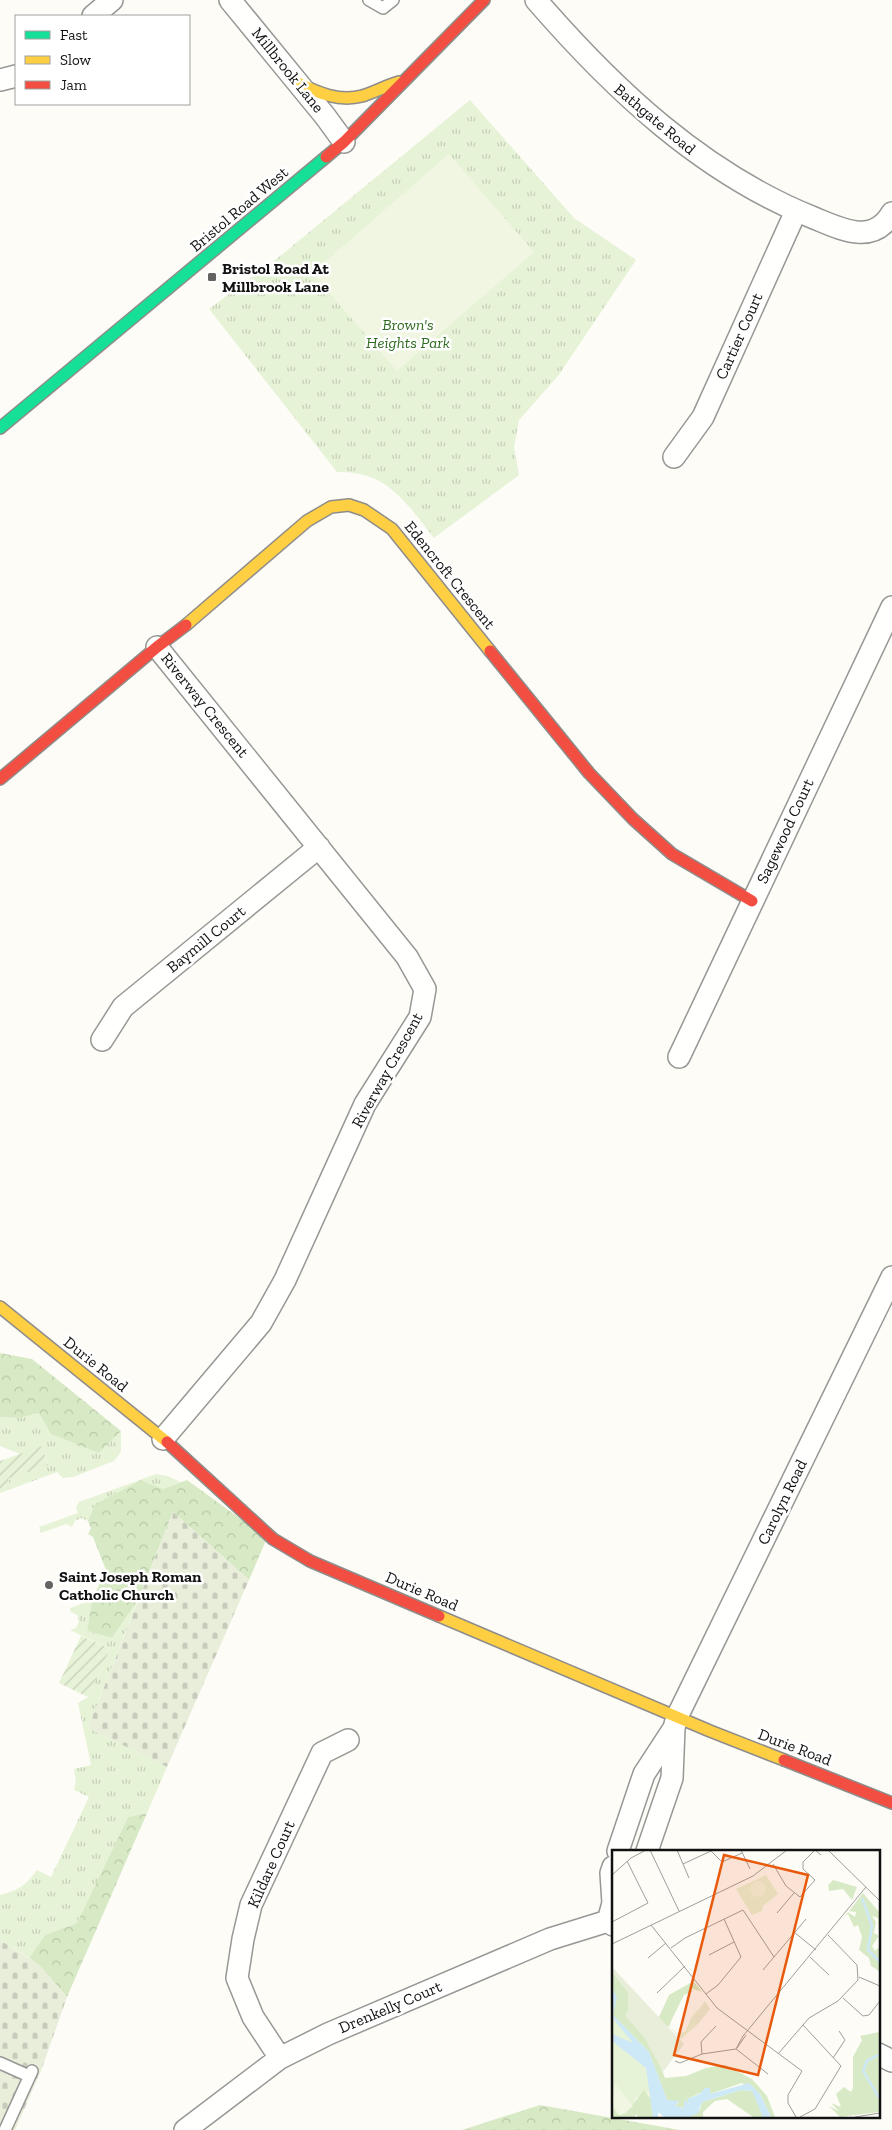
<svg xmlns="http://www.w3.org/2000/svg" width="892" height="2130" font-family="'Zilla Slab',serif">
<defs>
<pattern id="grass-tufts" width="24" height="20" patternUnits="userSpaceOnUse" patternTransform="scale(1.25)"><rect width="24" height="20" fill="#e7f3d7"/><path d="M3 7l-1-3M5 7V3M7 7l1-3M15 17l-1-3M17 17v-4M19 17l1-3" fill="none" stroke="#c5cfb8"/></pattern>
<pattern id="forest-crowns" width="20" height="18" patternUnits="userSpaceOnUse" patternTransform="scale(1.25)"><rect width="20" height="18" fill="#d8eac5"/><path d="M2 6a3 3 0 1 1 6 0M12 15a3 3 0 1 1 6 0" fill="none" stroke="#b8c8a8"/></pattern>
<pattern id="cemetery-stones" width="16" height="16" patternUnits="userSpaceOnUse" patternTransform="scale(1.25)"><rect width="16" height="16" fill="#e9eedb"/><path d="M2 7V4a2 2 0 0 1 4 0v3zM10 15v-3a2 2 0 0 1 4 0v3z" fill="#c7cbbb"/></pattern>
<pattern id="garden-furrows" width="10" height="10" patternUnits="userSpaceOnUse" patternTransform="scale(1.25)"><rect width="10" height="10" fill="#e7f3d7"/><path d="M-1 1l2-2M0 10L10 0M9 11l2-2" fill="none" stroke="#c5cfb8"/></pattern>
</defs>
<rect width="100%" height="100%" fill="#fdfcf7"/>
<path fill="url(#grass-tufts)" d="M470 100 574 218 636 260 558 376 519 420 514 447 519 475 434 538C406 503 387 470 337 472L209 309 279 257Z
M39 1413 99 1453 121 1431V1452L114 1461 73 1477 63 1478 57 1472 11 1489 8 1479 48 1464 42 1447 20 1454 0 1446V1417L19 1418Z
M156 1474 167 1476 181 1482 163 1489 141 1480 95 1504 88 1521 81 1518 75 1521 72 1527 66 1524 41 1533 39 1527 78 1513 76 1507 79 1502Z
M92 1600 87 1631 112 1638 138 1600 88 1728 167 1767 147 1813 128 1817 77 1923 45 1935 29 1958 0 1940V1895C19 1890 25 1886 37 1870L51 1877 89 1797 74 1790 76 1781 74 1769 91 1765 78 1703 88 1697 110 1649 70 1630 76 1628 79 1621 77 1615 71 1612 70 1608Z"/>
<path fill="url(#forest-crowns)" d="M0 1353 32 1359 121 1431 99 1453 51 1434 39 1413 19 1418 0 1417Z
M141 1480 163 1489 187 1480 267 1538 249 1580 173 1512 138 1600 112 1638 87 1631 92 1600 106 1570 93 1537 88 1534 91 1528 88 1521 95 1504Z
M147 1813 67 1997 39 1965 29 1958 45 1935 77 1923 128 1817Z
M540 2105 680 2130H462Z"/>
<path fill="url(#cemetery-stones)" d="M173 1512 249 1580 167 1767 88 1728Z
M0 1940 39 1965 67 1997 41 2071 15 2130H0Z"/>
<path fill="url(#garden-furrows)" d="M42 1446 48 1465 8 1479 11 1489 0 1493V1461Z
M81 1636 110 1649 88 1697 59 1683Z"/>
<path fill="#f0f6e1" d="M449 154 534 252 397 371 312 273Z"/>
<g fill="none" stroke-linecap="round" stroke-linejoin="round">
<defs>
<path id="lane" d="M369 0 383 8 393 0
M0 2063 29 2076
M5 2130 32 2071"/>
<path id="street" d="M230 0 325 116 344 142
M536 0C614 90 702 173 814 218 841 229 873 246 892 213
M93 16 112 0
M0 80 16 76
M674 457 703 417 796 211
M157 647 407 957 425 989 420 1017 365 1104 285 1280 261 1323 163 1439
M102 1040 123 1007 319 847
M679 1057 892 607
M618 1851 644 1774 674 1728 677 1717 892 1277
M647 1851 672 1778 674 1728
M608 1921 613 1903 611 1873 613 1867
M878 2054 892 2061
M280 2058 253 2017 237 1978 243 1939 251 1905 322 1753 348 1740
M185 2130 280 2058 328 2034 550 1939 608 1921 613 1925"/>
<path id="fast" d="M0 428 326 157"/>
<path id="slow" d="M298 83C318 93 339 102 362 96 375 92 386 86 399 82
M186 625 307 521 331 507 349 505 364 510 392 529 490 651
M0 1307 167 1442
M439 1616 710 1731 784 1760"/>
<path id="jam" d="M326 157 344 142 484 0
M490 651 589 773 633 819 672 854 752 901
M0 779 157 647 186 625
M167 1442 273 1539 310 1561 439 1616
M784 1760 892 1803"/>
</defs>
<use href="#lane" stroke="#979795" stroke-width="14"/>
<use href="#street" stroke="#979795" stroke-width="24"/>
<use href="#fast" stroke="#8e8d8b" stroke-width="14"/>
<use href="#slow" stroke="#8e8d8b" stroke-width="14"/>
<use href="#jam" stroke="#8e8d8b" stroke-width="14"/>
<use href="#lane" stroke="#fffffe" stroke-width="11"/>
<use href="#street" stroke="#fffffe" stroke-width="21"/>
<use href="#fast" stroke="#16e098" stroke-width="11"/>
<use href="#slow" stroke="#ffcf43" stroke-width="11"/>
<use href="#jam" stroke="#f24e42" stroke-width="11"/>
</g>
<g fill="#646362" stroke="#fff" stroke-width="2">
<rect x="207" y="272" width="10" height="10" rx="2.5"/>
<circle cx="49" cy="1585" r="5"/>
</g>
<g text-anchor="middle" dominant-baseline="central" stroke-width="5" stroke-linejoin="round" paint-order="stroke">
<g font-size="16" fill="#111" stroke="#fff">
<text transform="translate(288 70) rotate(51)">Millbrook Lane</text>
<text transform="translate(655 119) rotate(40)">Bathgate Road</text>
<text transform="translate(239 209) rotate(-40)">Bristol Road West</text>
<text transform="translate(739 336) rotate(-66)">Cartier Court</text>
<text transform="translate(450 575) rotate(51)">Edencroft Crescent</text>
<text transform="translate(205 705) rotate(51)">Riverway Crescent</text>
<text transform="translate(785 831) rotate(-65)">Sagewood Court</text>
<text transform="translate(206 939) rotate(-39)">Baymill Court</text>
<text transform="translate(387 1070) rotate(-61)">Riverway Crescent</text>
<text transform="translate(96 1364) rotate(39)">Durie Road</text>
<text transform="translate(782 1502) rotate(-64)">Carolyn Road</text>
<text transform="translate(422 1591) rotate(23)">Durie Road</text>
<text transform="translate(795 1747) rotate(21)">Durie Road</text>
<text transform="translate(271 1864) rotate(-66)">Kildare Court</text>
<text transform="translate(390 2007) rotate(-23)">Drenkelly Court</text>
</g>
<g font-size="16" font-weight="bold" fill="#111" stroke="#fff" text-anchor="start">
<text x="222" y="268">Bristol Road At<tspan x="222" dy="18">Millbrook Lane</tspan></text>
<text x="59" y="1576">Saint Joseph Roman<tspan x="59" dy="18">Catholic Church</tspan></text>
</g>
<g font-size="16" font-style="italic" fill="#2f6b1f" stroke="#fff">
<text x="408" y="324">Brown's<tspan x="408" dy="18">Heights Park</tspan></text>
</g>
</g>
<g transform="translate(612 1850)">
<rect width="268" height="268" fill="#fdfcf7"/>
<path d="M154 25 166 44 151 56 150 61 140 65 124 39ZM81 157 84 161 88 158 80 169 86 174 69 189 56 175 57 170 60 167 58 177 65 183 73 182 80 166 84 162ZM0 167 17 185 37 225 39 249 36 243 24 248 20 258 9 266 0 257Z" fill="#e7f3d7"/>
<path d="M221 30 245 37 240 50 231 39 217 41 216 35ZM251 43 267 62V83L266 68 260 66 264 72 262 83 267 86 260 96 263 101 267 97V121L259 116 257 108 247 100 250 87 246 75 242 77 236 64 232 67 236 62 243 67 244 62 237 61ZM0 122 16 142V165L47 167 57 145 80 132 83 133 90 142 79 138 80 142 72 145 43 203 53 228 74 226 94 218 113 215 140 229 155 246 163 267H159L148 244 130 233 98 244 91 242 75 249 77 254 72 251V258L63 256 67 252 55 250 37 202 1 165ZM267 182V262L228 267 217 256 227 261 219 253 229 257 224 244 232 237 239 242 241 238V207L250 190 248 186ZM32 240 39 249 41 267H26L24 264 23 267H0V257L7 265 14 263ZM129 240 140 241 143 245 151 267H141L115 249 103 251 91 262V267H77L88 260 90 252Z" fill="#d8eac5"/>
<path d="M0 117 72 194 51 222 32 187 13 166 16 160V142L0 122ZM93 151 98 159 86 174 80 169Z" fill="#e9eedb"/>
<path d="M138 39a8 8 0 1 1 16 0a8 8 0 1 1-16 0ZM3 234 21 256 9 265 0 254Z" fill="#f0f6e1"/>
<path d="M0 137 5 148 1 165 37 202 55 250 67 251 63 256 72 258V250L77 254 75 249 88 244 93 238H98V244L137 233 148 244 159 267H151L140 241 129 240 90 252 86 263 77 267H52L46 262V267H41L34 218 0 191V184L21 193 0 167Z" fill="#cde8f7"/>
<path fill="none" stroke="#cde8f7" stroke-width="2.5" d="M250 48 260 76 256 100 268 112M268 204 255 211 251 221 268 249"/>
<path fill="none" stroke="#9f9e9b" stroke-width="1" d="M38 0 67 61M65 0 77 28M129 0 138 19M216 0 268 51M71 14 99 1 110 12 130 3M161 14 174 36 188 47 203 30 191 19V12L203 0 209 5M0 25 19 8 34 0M165 63 182 43M0 72 36 53 15 11M39 75 105 158 190 221 176 245V253L184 267M182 82 204 100M0 94 141 26 175 0M59 98 73 88 131 60 162 107M97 105 122 92M198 107 217 125M36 108 54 93M151 120 194 69M247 127 268 136M45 143 73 116M94 144 106 135 129 107 112 69M231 148 251 166 257 165 268 151M125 198 134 185M124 199 131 186 254 37M90 204 89 192 104 176M166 204 197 168 226 151 246 130 245 115 216 85M221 208 233 190 227 181M63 211 68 213 90 204 124 199 156 224M188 267 203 259 229 216 191 175M243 267 268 263"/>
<path fill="#e8590c" fill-opacity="0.15" stroke="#e8590c" stroke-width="2.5" d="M112 5 196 25 146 225 62 205Z"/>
<rect width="268" height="268" fill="none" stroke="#111" stroke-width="2.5"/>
</g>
<rect x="15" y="15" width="175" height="90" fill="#ffffff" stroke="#a0a0a0"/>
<rect x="25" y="31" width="25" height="8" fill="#16e098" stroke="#a0a0a0"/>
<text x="60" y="40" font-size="15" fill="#111111">Fast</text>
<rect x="25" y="56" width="25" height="8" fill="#ffcf43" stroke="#a0a0a0"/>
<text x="60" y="65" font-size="15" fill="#111111">Slow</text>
<rect x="25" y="81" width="25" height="8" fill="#f24e42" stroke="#a0a0a0"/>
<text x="60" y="90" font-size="15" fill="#111111">Jam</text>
</svg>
